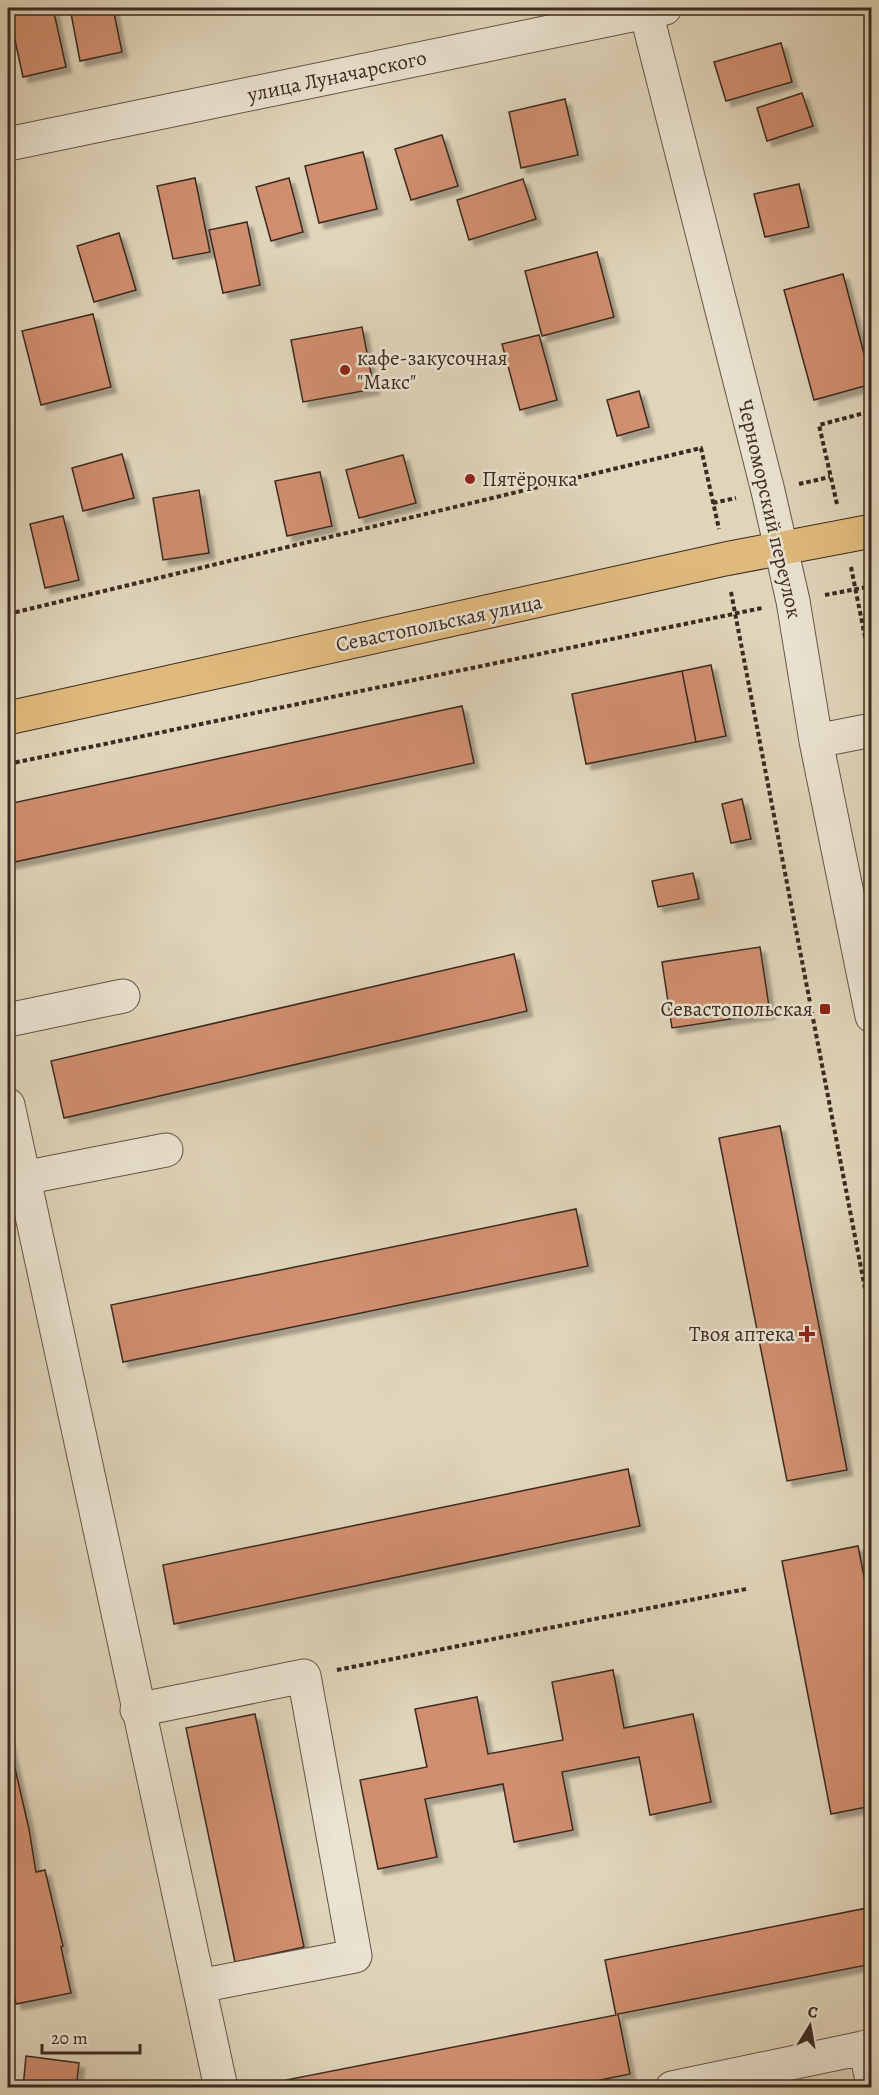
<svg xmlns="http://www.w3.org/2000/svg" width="879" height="2095" font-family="Alegreya,serif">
<defs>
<filter id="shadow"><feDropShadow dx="5.5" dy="5.5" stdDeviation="1.5" flood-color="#0004"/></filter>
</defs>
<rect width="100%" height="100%" fill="#e0d5ba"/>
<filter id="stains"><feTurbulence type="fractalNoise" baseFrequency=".00333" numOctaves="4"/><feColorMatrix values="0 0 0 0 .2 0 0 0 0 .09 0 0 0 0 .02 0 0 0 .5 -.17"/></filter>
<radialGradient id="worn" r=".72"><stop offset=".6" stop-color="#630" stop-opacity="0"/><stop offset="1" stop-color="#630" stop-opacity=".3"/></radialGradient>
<path fill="#d18f70" stroke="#3b2a21" stroke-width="1.5" filter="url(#shadow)" d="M8 8H53L66 67 23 77Z
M70 8H113L122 52 80 61Z
M781 43 792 82 726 101 714 62Z
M802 93 813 126 767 141 757 108Z
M565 99 578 155 521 168 509 112Z
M442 135 458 186 411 200 395 149Z
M363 152 377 209 319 223 305 166Z
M195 178 210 252 173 259 157 186Z
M289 178 303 232 271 241 256 187Z
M523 179 536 219 469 240 457 200Z
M799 184 809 227 765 237 754 194Z
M247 222 260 285 223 293 209 230Z
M119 233 136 290 94 302 77 246Z
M597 252 614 317 542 336 525 271Z
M843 274 872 384 814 400 784 290Z
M93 314 111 387 41 405 22 331Z
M362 327 374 389 303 402 291 340Z
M539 335 557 400 520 410 502 344Z
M639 391 649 427 617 436 607 400Z
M122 454 134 498 83 511 72 468Z
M403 455 416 503 359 518 346 470Z
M320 472 332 526 287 536 275 481Z
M199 490 209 553 163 560 153 498Z
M63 516 79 580 45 588 30 524Z
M711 665 726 736 696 742 682 671Z
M682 671 696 742 586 764 572 694Z
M462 706 474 763 10 863 8 850V804Z
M742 799 751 839 731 843 722 804Z
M693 873 699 899 658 907 652 881Z
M760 947 770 1013 672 1028 662 962Z
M514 954 527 1011 64 1118 51 1061Z
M780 1126 847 1470 787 1481 719 1138Z
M576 1209 588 1266 123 1362 111 1305Z
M628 1469 640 1526 174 1624 163 1565Z
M858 1546 872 1617V1806L831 1814 782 1561Z
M613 1670 624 1728 693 1714 711 1802 650 1815 639 1757 562 1772 573 1830 514 1842 503 1784 425 1799 437 1857 378 1869 360 1780 427 1767 415 1709 477 1697 488 1754 563 1740 552 1682Z
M255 1714 304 1947 235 1962 186 1728Z
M8 1738 29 1829 36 1872 45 1870 63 1946 61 1947 71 1993 16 2004 13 1990 8 1991Z
M872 1907V1964L618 2014 630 2074 561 2088H287L286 2080 616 2015 605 1960Z
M26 2056 79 2063 76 2088H23Z"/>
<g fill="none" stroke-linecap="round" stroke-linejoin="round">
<defs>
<path id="minor" d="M645 8 768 491 793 601 816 741 872 1016
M8 144 665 8
M816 741 872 730
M8 1020 123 996
M8 1105 221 2088
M23 1178 166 1150
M137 1710 304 1676 355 1956 199 1986
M865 2047 872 2080
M672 2088 872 2046"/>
<path id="major" d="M8 718 725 559 872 531"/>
</defs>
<use href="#minor" stroke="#645547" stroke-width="35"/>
<use href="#major" stroke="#3b2a21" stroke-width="35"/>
<path stroke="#3b2a21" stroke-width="4" stroke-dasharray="4.5 3" stroke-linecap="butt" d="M799 484 830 477
M713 503 736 498
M837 504 819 425 872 411
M851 567 872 672
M731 592 872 1325
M825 595 872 586
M8 614 701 448 719 529
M8 764 762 608
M337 1670 746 1589"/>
<use href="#minor" stroke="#ebe4d2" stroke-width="33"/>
<use href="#major" stroke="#e0ba7d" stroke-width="33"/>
</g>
<g fill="#8f2418" stroke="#ebe4d2" stroke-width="2">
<circle cx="345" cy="370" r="6"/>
<circle cx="470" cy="479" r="6"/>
<rect x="819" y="1003" width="12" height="12" rx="3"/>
<path d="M804 1325h6v6h6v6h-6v6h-6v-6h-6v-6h6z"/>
</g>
<g text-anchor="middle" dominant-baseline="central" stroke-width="5" stroke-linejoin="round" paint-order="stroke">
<g font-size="21" fill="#3b2a21" stroke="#ebe4d2">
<text transform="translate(337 76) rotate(-12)">улица Луначарского</text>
<text transform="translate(770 509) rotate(77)">Черноморский переулок</text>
<text transform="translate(439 623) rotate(-12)">Севастопольская улица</text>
</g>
<g font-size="21" fill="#3b2a21" stroke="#ebe4d2" text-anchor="start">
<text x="357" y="358">кафе-закусочная<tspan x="357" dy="24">"Макс"</tspan></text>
<text x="482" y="479">Пятёрочка</text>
<text x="813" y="1009" text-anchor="end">Севастопольская</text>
<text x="795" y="1334" text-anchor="end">Твоя аптека</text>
</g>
</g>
<rect width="879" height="2095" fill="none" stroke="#e0d5ba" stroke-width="30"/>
<rect x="9" y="9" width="861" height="2077" fill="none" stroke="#3b2a21" stroke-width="3"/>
<rect x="15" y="15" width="849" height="2065" fill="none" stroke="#3b2a21" stroke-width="1.5"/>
<g transform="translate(810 2026) rotate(11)" stroke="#ebe4d2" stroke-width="4.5" paint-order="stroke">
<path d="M0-4.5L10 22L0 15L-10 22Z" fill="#3b2a21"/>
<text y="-9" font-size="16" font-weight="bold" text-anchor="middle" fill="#3b2a21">С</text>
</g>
<path d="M42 2044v9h98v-9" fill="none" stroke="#3b2a21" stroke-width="3"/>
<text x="51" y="2044" font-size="18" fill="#3b2a21" stroke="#ebe4d2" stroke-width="4.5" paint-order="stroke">20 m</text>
<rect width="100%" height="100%" filter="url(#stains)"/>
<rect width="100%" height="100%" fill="url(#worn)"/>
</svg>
